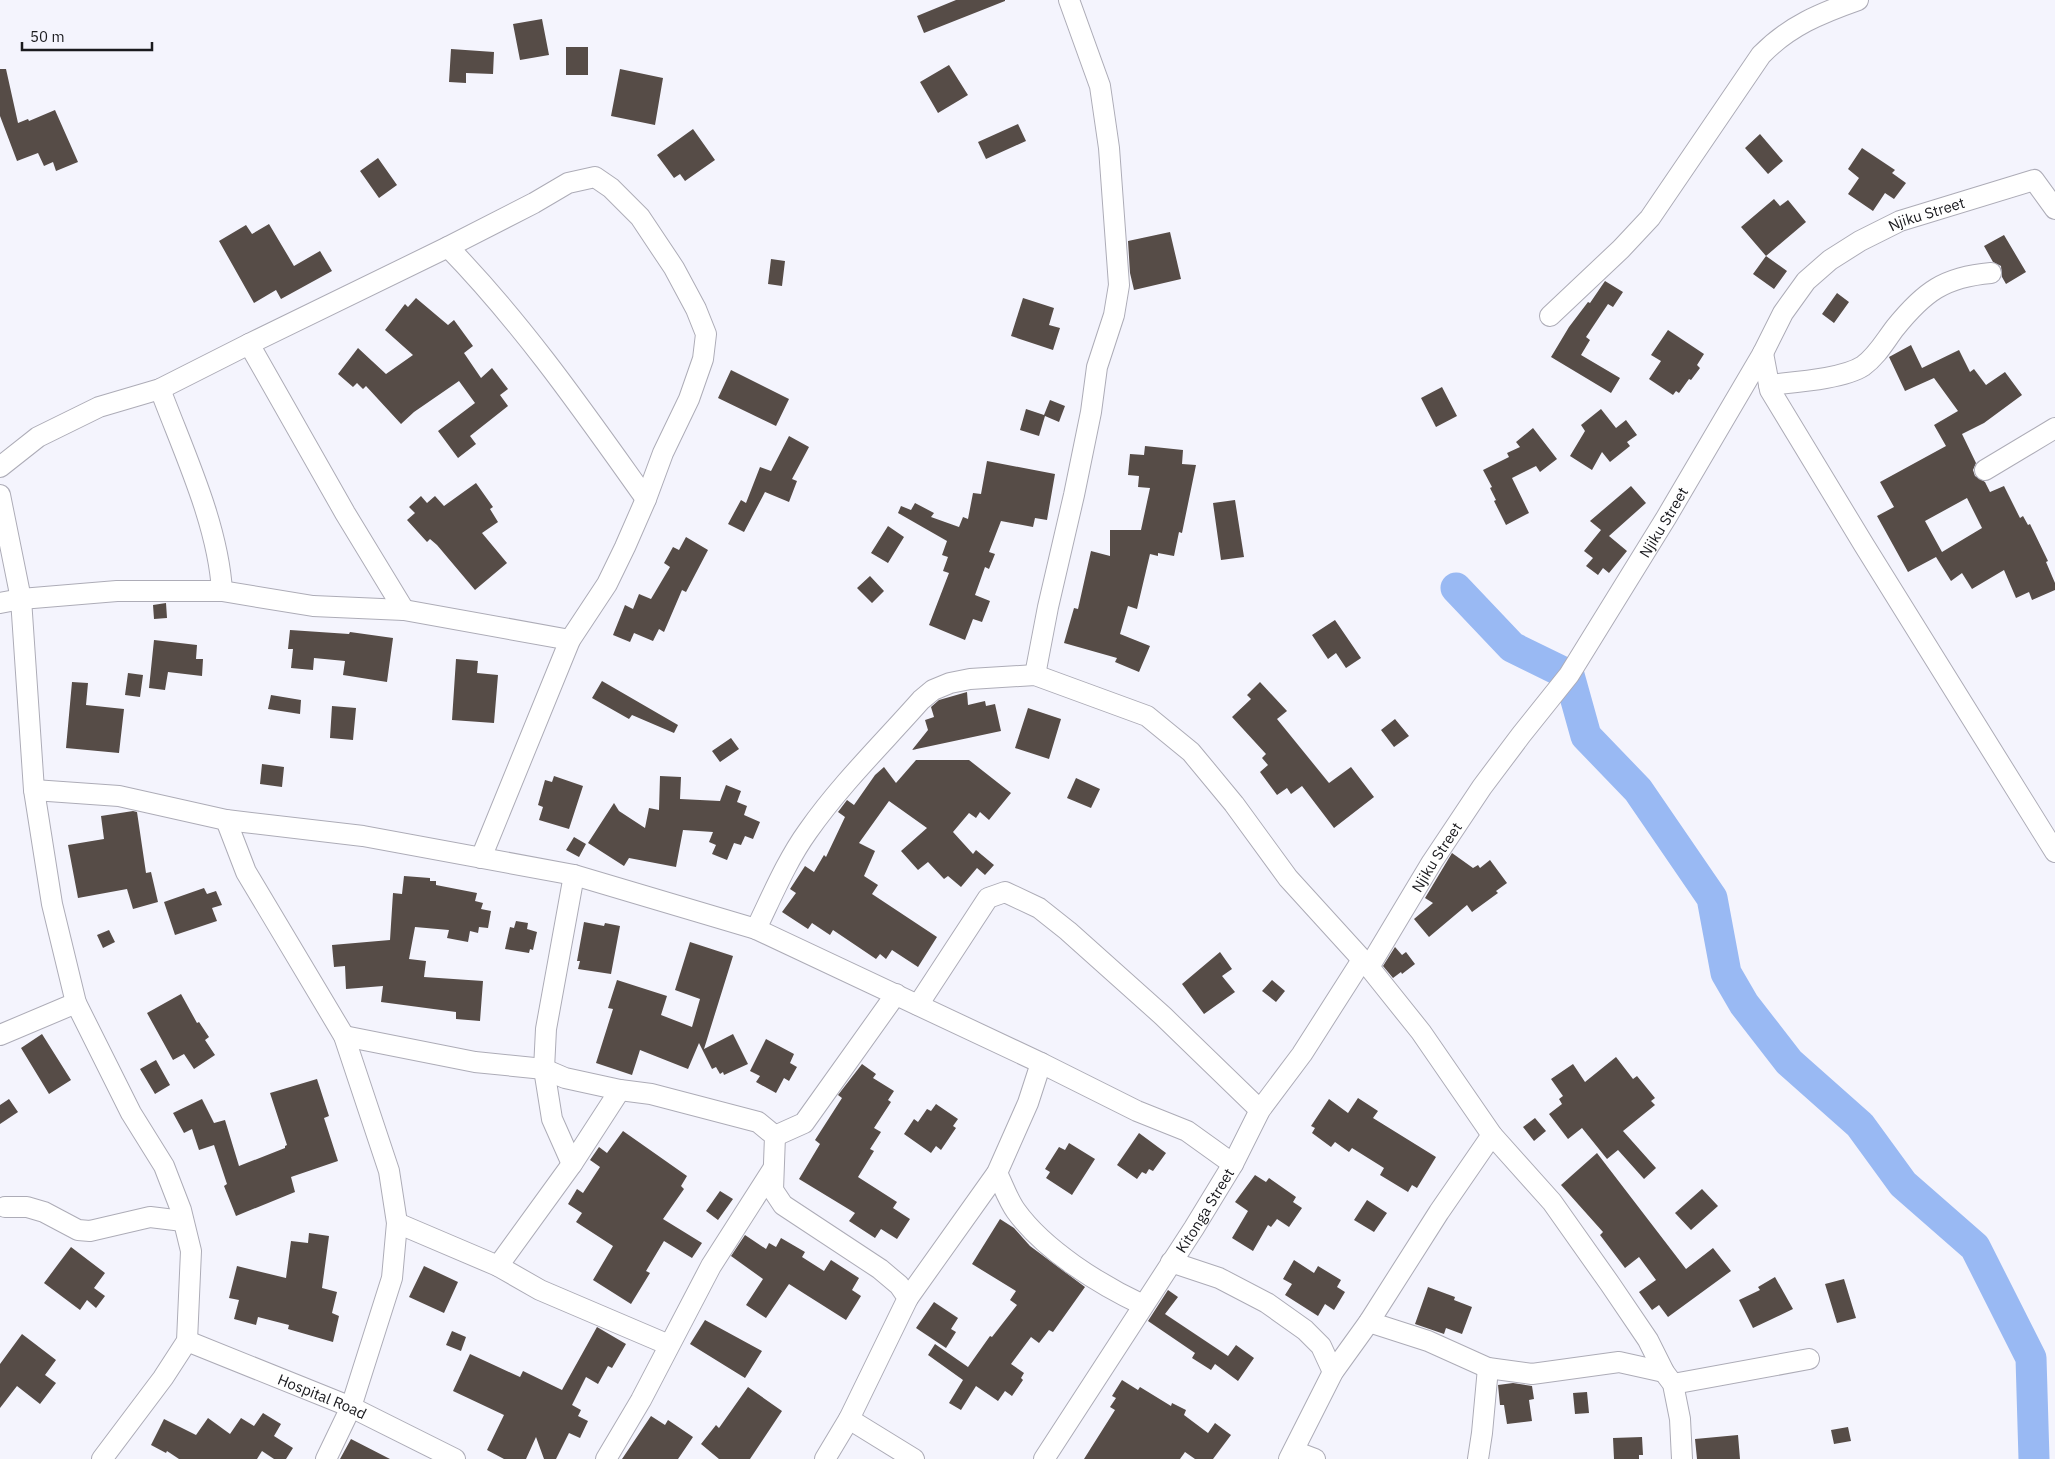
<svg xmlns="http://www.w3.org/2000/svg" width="2055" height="1459" font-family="'IBM Plex Sans',sans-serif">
<rect width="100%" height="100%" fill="#f4f4fd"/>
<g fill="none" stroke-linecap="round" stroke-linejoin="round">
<path stroke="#99b9f3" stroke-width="31" d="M1456 588 1512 647 1569 675 1586 736 1638 790 1712 898 1726 973 1744 1004 1789 1062 1860 1125 1903 1184 1975 1247 2031 1358 2034 1459"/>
</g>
<path fill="#564c47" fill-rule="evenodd" d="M956 0H1005V1L924 33 917 16Z
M542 19 549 55 520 60 513 24Z
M566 47H588V75H566Z
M451 49 494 52 493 74 466 73V83L449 82Z
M949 65 968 95 938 113 920 82Z
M0 69H6L18 123 28 119 29 121 55 110 78 162 56 171 53 162 44 166 38 153 17 161 0 116Z
M620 69 663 78 655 125 611 116Z
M1018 124 1026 141 986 159 978 142Z
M693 129 715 160 685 181 680 174 674 178 657 155Z
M1760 134 1783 161 1768 174 1745 148Z
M1862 148 1895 170 1892 173 1906 183 1894 199 1885 193 1873 211 1848 194 1859 178 1848 169Z
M378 158 397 185 379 198 360 171Z
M1774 199 1780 206 1788 200 1806 222 1766 256 1741 227Z
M269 224 294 266 320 251 332 271 281 299 276 290 254 303 219 241 246 225 252 234Z
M1170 232 1181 279 1134 290 1130 273 1128 241Z
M2004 235 2026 272 2006 284 2002 277 2001 266 1993 262 1984 246Z
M1766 256 1787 271 1774 289 1753 274Z
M771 259 785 261 782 286 768 284Z
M1605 281 1623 292 1613 307 1608 304 1586 337 1590 340 1581 355 1620 378 1611 393 1551 357 1569 327 1588 302 1590 303Z
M1837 293 1849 302 1834 323 1822 314Z
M416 298 448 325 454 320 473 346 464 353 481 378 492 368 508 389 500 395 508 406 470 436 476 444 458 458 438 431 475 403 459 381 414 412 401 424 366 386 363 389 357 383 353 387 338 374 358 348 386 374 413 355 385 330 405 304 408 307Z
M1023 298 1054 308 1049 325 1060 328 1053 350 1011 336Z
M1668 330 1704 354 1697 365 1700 368 1691 380 1689 379 1679 393 1676 391 1673 395 1649 379 1661 361 1651 355Z
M1911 345 1922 368 1959 350 1970 372 1974 369 1986 385 2005 372 2022 395 1984 423 1962 434 1976 463 1973 470 1975 476 1985 482 1990 492 2004 486 2020 518 2023 516 2028 525 2030 524 2048 561 2046 562 2055 583V590L2032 600 2029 592 2016 598 2004 570 1972 589 1962 573 1951 581 1936 557 1908 572 1877 516 1894 507 1880 482 1946 446 1934 425 1958 411 1934 378 1905 391 1889 357ZM1967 498 1982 528 1942 552 1925 521Z
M731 370 789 399 776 426 718 398Z
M1442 387 1457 416 1436 427 1421 398Z
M1050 400 1065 406 1059 422 1045 416 1039 436 1020 430 1026 409 1044 415Z
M1601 409 1616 428 1626 420 1637 435 1627 442 1630 446 1610 462 1602 452 1592 470 1570 456 1585 431 1581 425Z
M1533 428 1557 459 1540 472 1536 466 1512 478 1529 513 1506 525 1494 501 1496 500 1490 488 1492 487 1483 470 1509 457 1507 453 1520 447 1516 442Z
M789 436 809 447 792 479 797 481 789 502 765 492 744 532 728 524 741 500 746 503 760 467 771 471Z
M1145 446 1183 450 1182 464 1196 465 1182 533 1179 532 1174 556 1158 553V556L1150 554 1137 609 1128 606 1120 634 1150 646 1139 672 1115 662 1117 658 1064 643 1074 608 1078 609 1091 551 1110 556V530H1141L1150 488 1138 487 1139 476 1128 475 1130 454 1144 455Z
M987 461 1055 474 1047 520 1035 518 1033 527 1001 521 989 552 995 554 989 569 985 567 975 595 990 601 982 622 973 619 965 640 929 625 949 573 943 571 948 557 942 555 947 541 898 513 901 506 911 510 915 503 934 513 931 517 959 527 963 517 968 519 973 493 981 494Z
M476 483 493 507 490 509 498 522 482 533 507 563 475 590 437 545 430 539 427 542 407 520 415 513 409 507 421 496 427 503 435 496 444 506Z
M1631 486 1646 503 1609 536 1627 551 1609 573 1603 568 1598 575 1586 566 1593 558 1584 551 1601 530 1590 521Z
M1235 500 1244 557 1221 560 1213 503Z
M888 526 904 537 888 563 871 553Z
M686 537 708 550 686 592 682 590 664 632 659 629 653 641 634 633 630 642 613 635 625 605 633 609 639 594 651 599 670 567 664 563 673 547 679 550Z
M870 576 884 591 872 603 857 588Z
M166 603 167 618 154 619 153 605Z
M1335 620 1361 658 1346 668 1336 653 1328 659 1312 635Z
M290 630 349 634 350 632 393 638 387 682 343 675 345 661 314 658 313 670 291 668 293 649H288Z
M154 640 197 645 196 659H203L202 676 168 672 165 690 149 688Z
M456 659 478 661 477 673 498 675 494 723 452 720Z
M128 673 143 675 140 697 125 695Z
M602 681 678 725 674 733 632 715 629 719 592 698Z
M72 682 88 683 86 705 124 709 119 753 66 748Z
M1260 682 1287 711 1277 719 1329 783 1351 767 1374 797 1334 828 1302 786 1291 794 1287 788 1277 795 1260 772 1268 765 1262 758 1266 754 1232 717 1251 699 1247 695Z
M967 692 968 705 985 701 986 706 995 704 1001 731 912 750 928 730 925 720 934 717 931 707 939 700Z
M271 695 301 700 300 714 268 709Z
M332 706 356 708 353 740 330 738Z
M1028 708 1061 719 1049 759 1015 748Z
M1395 719 1409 736 1394 747 1381 730Z
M731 738 739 749 720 762 712 751Z
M916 760H969L1011 793 989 820 980 812 976 818 969 813 953 832 973 854 976 850 994 865 985 875 977 868 961 887 948 876 944 879 928 862 918 870 901 851 927 828 889 801 859 843 875 851 864 876 878 885 872 894 937 937 918 967 892 950 886 959 880 954 876 959 833 930 830 935 812 923 808 929 782 912 796 893 790 889 805 866 814 872 824 855 826 857 845 817 838 812 847 800 854 805 875 775 884 767 896 783Z
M262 764 284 767 282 787 260 784Z
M554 776 583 786 569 829 539 820 543 807 538 805 545 780 552 782Z
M660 776 681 777 680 799 720 801 726 785 741 791 737 802 747 806 744 815 760 822 753 839 745 836 741 845 734 843 727 860 712 854 716 845 709 842 713 832 683 830 676 867 629 858 624 866 588 843 614 803 619 811 645 828 649 808 659 810Z
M1076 778 1100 789 1091 808 1067 798Z
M133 811 137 812 146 873 151 872 158 902 133 909 127 889 78 898 68 845 104 839 101 816Z
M574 837 586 844 579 857 566 850Z
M1452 853 1473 868 1478 865 1480 868 1490 860 1507 883 1496 891 1498 893 1472 912 1467 905 1429 937 1414 919 1433 903 1425 898Z
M404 876 430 878V881H436V885L477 893 475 901 483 903 481 909 491 911 488 928 479 927 478 933 470 931 468 942 447 938 449 930 415 927 409 959 426 961 424 977 483 981 480 1021 456 1019V1012L381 1002 383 986 346 989 345 966 334 967 332 945 390 940 393 893 402 894Z
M204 888 207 894 216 891 222 905 212 908 217 921 175 935 164 902Z
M516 921 528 923 527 929 537 932 533 950 530 949 529 953 505 949 510 927 514 928Z
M584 922 604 926 605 923 620 926 611 974 578 969 580 961H577Z
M109 930 115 942 103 948 97 935Z
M690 942 733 956 704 1049 733 1034 748 1064 724 1075 723 1072 720 1074 716 1067 712 1069 699 1043 688 1069 640 1050 632 1075 596 1063 613 1009 608 1008 617 980 667 996 661 1015 692 1027 700 999 675 990Z
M1395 947 1402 955 1406 952 1415 964 1402 974 1401 972 1393 978 1383 966Z
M1220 952 1232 969 1222 976 1235 992 1204 1014 1182 984Z
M1272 980 1285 991 1276 1002 1262 991Z
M181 994 197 1023 199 1022 209 1037 205 1040 215 1055 194 1069 184 1054 173 1060 147 1013Z
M42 1034 71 1080 49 1094 21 1048Z
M766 1039 794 1054 790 1063 797 1067 789 1081 784 1078 776 1093 756 1082 760 1076 750 1071Z
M1616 1057 1633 1079 1637 1076 1655 1098 1651 1101 1655 1105 1623 1131 1656 1168 1644 1179 1618 1150 1607 1159 1582 1128 1568 1139 1549 1114 1562 1104 1559 1099 1563 1096 1551 1079 1573 1064 1585 1082Z
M156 1060 170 1085 155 1094 140 1069Z
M862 1064 876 1074 873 1078 894 1091 888 1100 891 1102 874 1128 881 1132 870 1149 874 1151 858 1177 897 1202 893 1208 910 1219 897 1239 881 1229 875 1238 849 1221 855 1213 799 1179 820 1144 815 1140 842 1098 838 1095Z
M317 1079 329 1116 324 1118 338 1161 291 1177 295 1192 236 1216 224 1186 227 1184 214 1145 199 1150 192 1129 184 1133 173 1113 202 1099 214 1123 225 1120 239 1166 285 1148V1146L287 1145 270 1093Z
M1358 1098 1378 1111 1373 1118 1436 1157 1417 1188 1412 1185 1408 1192 1380 1175 1384 1168 1352 1148 1349 1152 1335 1142 1331 1147 1312 1133 1315 1128 1311 1126 1329 1099 1348 1113Z
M9 1099 18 1112 0 1124V1105Z
M936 1104 958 1119 953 1126 956 1128 941 1150 936 1146 931 1153 904 1134 914 1119 918 1122 927 1109 931 1111Z
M1535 1118 1546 1131 1534 1141 1523 1127Z
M623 1131 687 1176 681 1186 684 1189 663 1219 702 1243 692 1258 664 1241 646 1271 650 1273 631 1304 593 1280 613 1246 576 1222 582 1213 568 1204 577 1189 583 1193 600 1167 590 1160 599 1147 607 1153Z
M1139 1133 1166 1153 1153 1171 1149 1169 1146 1174 1142 1172 1137 1179 1117 1165Z
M1069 1143 1095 1159 1072 1195 1046 1178 1050 1172 1045 1169 1059 1147 1065 1150Z
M1597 1153 1686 1269 1713 1248 1731 1271 1668 1317 1659 1305 1652 1310 1639 1292 1656 1280 1639 1257 1625 1268 1600 1235 1603 1232 1561 1185Z
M1255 1175 1266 1182 1269 1178 1296 1197 1293 1202 1302 1208 1289 1227 1277 1219 1271 1227 1268 1225 1253 1251 1232 1238 1248 1211 1235 1202Z
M1702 1189 1718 1206 1691 1230 1675 1213Z
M720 1191 733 1199 718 1220 706 1211Z
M1367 1200 1387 1213 1374 1232 1354 1220Z
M1000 1219 1014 1228 1030 1246 1085 1287 1053 1332 1049 1330 1039 1343 1031 1337 1011 1364 1024 1373 1021 1378 1023 1380 1012 1396 1005 1391 998 1401 976 1386 961 1410 949 1403 963 1380 928 1355 935 1344 968 1367 990 1336 992 1337 1017 1305 1010 1300 1016 1291 972 1264Z
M309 1233 329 1236 322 1288 337 1292 332 1313 339 1316 333 1342 288 1329 289 1325 258 1317 256 1325 234 1319 239 1300 229 1298 237 1266 286 1278 291 1241 308 1243Z
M745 1235 766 1249 769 1243 776 1247 781 1238 805 1252 802 1257 824 1271 831 1260 859 1278 852 1290 861 1296 846 1320 789 1284 766 1318 746 1305 763 1279 731 1256Z
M71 1247 105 1273 94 1288 105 1296 96 1308 87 1300 80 1310 44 1283Z
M1294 1260 1314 1273 1318 1266 1341 1280 1337 1287 1345 1292 1334 1310 1325 1304 1318 1316 1285 1295 1292 1284 1283 1279Z
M424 1266 458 1282 444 1313 409 1297Z
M1775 1277 1793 1309 1753 1328 1739 1300 1760 1290 1758 1287Z
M1844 1279 1856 1318 1837 1323 1825 1284Z
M1428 1287 1455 1297 1454 1300 1472 1307 1462 1334 1446 1328 1444 1334 1415 1324Z
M1168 1290 1178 1297 1165 1314 1228 1356 1236 1345 1254 1358 1238 1381 1215 1364 1211 1370 1192 1358 1195 1353 1148 1321Z
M934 1302 958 1318 951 1329 956 1332 946 1348 916 1328Z
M705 1320 762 1351 745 1378 690 1344Z
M597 1327 626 1344 612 1368 608 1366 598 1384 586 1377 572 1405 581 1410 578 1416 588 1421 580 1438 569 1433 556 1459H544L536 1437 526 1459H504L487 1450 504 1415 453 1391 470 1354 520 1377 523 1371 562 1390Z
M452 1331 466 1337 461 1351 446 1345Z
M22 1334 56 1360 45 1375 56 1383 40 1404 17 1386 0 1408V1364Z
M1122 1380 1138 1390 1140 1387 1171 1406 1172 1403 1186 1410 1184 1415 1208 1433 1215 1423 1231 1435 1213 1459H1195L1185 1452 1180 1459H1084L1115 1410 1110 1407 1116 1398 1112 1396Z
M1513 1383 1532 1386 1534 1399 1529 1400 1532 1421 1507 1424 1504 1405H1500L1498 1385Z
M748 1387 782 1411 750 1459H719L701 1444 716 1425 719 1428Z
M1587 1392 1589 1413 1575 1414 1573 1393Z
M263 1413 281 1424 274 1436 293 1448 286 1459H274L262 1451 257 1459H179L167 1451 166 1453 151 1445 164 1419 196 1435 208 1418 230 1434 241 1418 254 1426Z
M651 1416 665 1425 668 1420 693 1437 678 1459H622Z
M1848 1427 1851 1441 1834 1444 1831 1430Z
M1738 1435 1740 1459H1697L1695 1439Z
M1642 1437 1643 1455H1639V1459H1614L1613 1438Z
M351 1439 390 1459H340Z"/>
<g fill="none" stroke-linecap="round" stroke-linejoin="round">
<defs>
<g id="minor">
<path d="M448 247C523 324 584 412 646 499"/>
<path d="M1550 316 1621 249 1650 218 1761 55C1789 26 1821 13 1858 0"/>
<path d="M249 344 345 513 404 610"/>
<path d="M1763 353 1770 390 1864 545 2055 852"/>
<path d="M1769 385C1794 382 1843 379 1863 366 1877 356 1885 341 1895 328 1924 292 1944 277 1991 273"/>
<path d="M160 389C184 453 218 524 222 591"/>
<path d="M0 467 38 437 99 407 160 389 249 344 448 247 534 203 568 183 595 177 611 188 640 217 674 268 696 309 706 334 703 359 689 399 663 453 646 499 625 547 607 584 570 640 481 858"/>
<path d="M1985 470 2055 428"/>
<path d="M0 495 21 599 34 790 52 904 76 1003 131 1113 164 1166 181 1210 191 1251 187 1341 163 1378 102 1459"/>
<path d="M0 603 21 599 117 591H222L313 606 404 610 570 640"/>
<path d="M1035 675 1048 607 1074 495 1091 412 1097 367 1114 315 1119 285 1109 148 1100 86 1069 0"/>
<path d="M34 790 119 796 226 820 363 836 574 875 756 929 1041 1063 1137 1111 1187 1131 1233 1164"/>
<path d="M226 820 246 872 344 1036 389 1171 397 1223 392 1278 351 1407 326 1459"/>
<path d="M756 929C772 896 787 860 808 831 841 784 883 743 921 700L933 690 950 683 970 679 1035 675 1147 716 1191 752 1234 804 1288 878 1369 967 1421 1032 1492 1135 1552 1202 1610 1284 1648 1340 1664 1372 1673 1384 1680 1419 1682 1459"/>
<path id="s1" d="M1369 967 1432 862 1482 787 1521 735 1569 675 1666 518 1763 353 1783 313 1806 281 1830 260 1860 241 1900 221 2034 180 2055 209"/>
<path d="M918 1005 988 898 1005 892 1039 908 1068 931 1163 1016 1260 1110"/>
<path d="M0 1035 76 1003"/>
<path d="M344 1036 475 1062 544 1069 565 1078 620 1090 651 1094 758 1122 775 1136 773 1190 783 1205 880 1269 899 1285 908 1298 849 1419 825 1459"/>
<path d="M775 1136 804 1123 896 994"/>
<path d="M572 1164 552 1119 544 1069 546 1029 574 875"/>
<path d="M997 1173C1003 1185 1008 1200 1016 1211 1044 1250 1100 1285 1143 1305"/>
<path d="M5 1207H27L44 1212 78 1230 90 1231 150 1217 183 1221"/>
<path d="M397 1223 498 1266 540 1290 669 1345"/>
<path d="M1171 1262 1219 1278 1267 1303 1305 1330 1321 1346 1333 1372"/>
<path d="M498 1266 572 1164 620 1090"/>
<path d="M908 1298 997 1173 1028 1103 1041 1063"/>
<path d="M1369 1322 1428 1341 1488 1368 1532 1374 1619 1362 1664 1372"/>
<path id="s2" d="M187 1341 351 1407 455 1459"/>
<path d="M1673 1384 1809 1359"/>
<path d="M849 1419 914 1459"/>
<path d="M1294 1451 1315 1459"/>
<path d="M606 1459 641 1400 711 1266 773 1169"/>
<path id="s3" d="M1044 1459 1194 1228 1233 1164 1260 1110 1302 1054 1362 960"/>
<path d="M1289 1459 1333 1372 1369 1322 1439 1212 1492 1135"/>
<path d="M1478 1459 1482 1433 1488 1368"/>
</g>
</defs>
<use href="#minor" stroke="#adacb7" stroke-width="22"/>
<use href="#minor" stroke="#fff" stroke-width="20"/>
</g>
<g text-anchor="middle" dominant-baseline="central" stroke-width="5" stroke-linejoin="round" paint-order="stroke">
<g font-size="15" fill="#1a1a1e" stroke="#f4f4fd">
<text stroke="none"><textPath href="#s1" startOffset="954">Njiku Street</textPath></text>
<text stroke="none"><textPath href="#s1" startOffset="534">Njiku Street</textPath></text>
<text stroke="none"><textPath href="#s1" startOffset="129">Njiku Street</textPath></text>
<text stroke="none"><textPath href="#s3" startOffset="296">Kitonga Street</textPath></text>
<text stroke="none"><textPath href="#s2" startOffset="146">Hospital Road</textPath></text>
</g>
</g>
<path d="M22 42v8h130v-8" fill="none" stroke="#1a1a1e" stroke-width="2.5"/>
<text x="30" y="42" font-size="15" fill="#1a1a1e" stroke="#f4f4fd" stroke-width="4" paint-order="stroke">50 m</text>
</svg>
